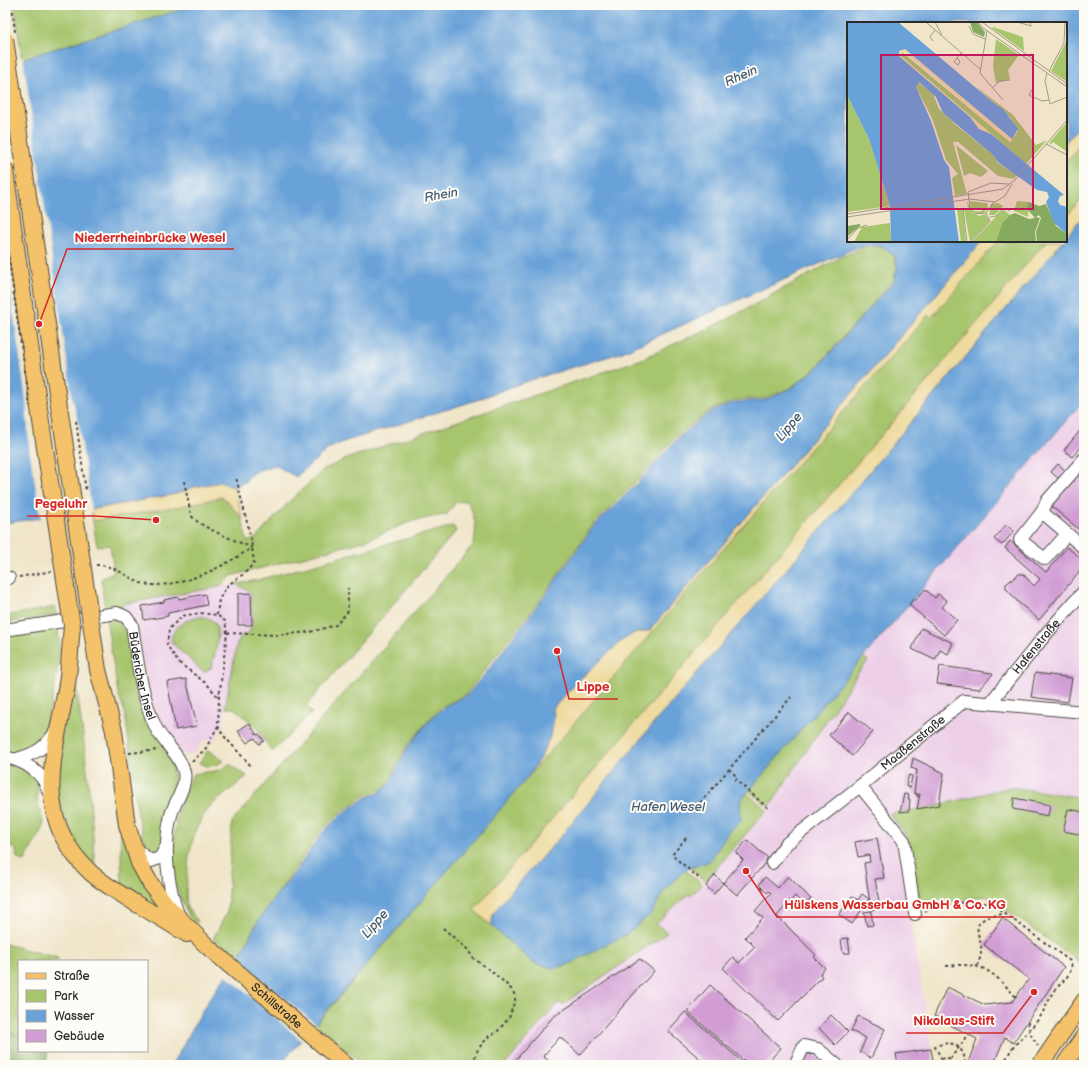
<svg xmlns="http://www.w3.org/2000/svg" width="1089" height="1070" font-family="'Balsamiq Sans',sans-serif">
<rect width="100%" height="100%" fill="#fdfcf7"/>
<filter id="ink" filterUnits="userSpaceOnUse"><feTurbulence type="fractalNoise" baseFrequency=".025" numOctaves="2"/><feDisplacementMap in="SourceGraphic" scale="8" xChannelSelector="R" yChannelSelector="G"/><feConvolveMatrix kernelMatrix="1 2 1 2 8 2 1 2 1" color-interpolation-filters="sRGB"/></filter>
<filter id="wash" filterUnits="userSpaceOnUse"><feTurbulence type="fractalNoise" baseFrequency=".012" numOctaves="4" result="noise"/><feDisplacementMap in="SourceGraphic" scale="16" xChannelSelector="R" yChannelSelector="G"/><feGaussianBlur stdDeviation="0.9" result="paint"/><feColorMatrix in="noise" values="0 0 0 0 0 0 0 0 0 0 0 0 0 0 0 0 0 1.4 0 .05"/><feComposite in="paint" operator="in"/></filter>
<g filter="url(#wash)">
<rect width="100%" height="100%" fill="#f0e5c9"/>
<path fill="#edd0e8" d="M1084 400V759L1077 797 1011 787 939 805 891 814 908 839 909 910 934 1065H505L559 1002 562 1005 666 933 656 924 689 893 691 896 744 837 772 804 858 673 867 661 863 657Z
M236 584 251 593 252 625 248 635 237 643 223 724 218 735 212 743 206 739 192 754 188 755H183L176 747 177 745 157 715 148 689 136 622 132 614 122 609 123 604Z"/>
<path fill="#a7c56d" stroke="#69784c" d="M14 5H196L22 59Z
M1084 141V196L1066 217V161Z
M997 241H1046L938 369 474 910 533 963 554 968 567 965 652 913 663 893 673 881 685 870 702 884 691 896 689 894 656 924 667 933 562 1005 559 1002 505 1065H489L487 1063 484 1065H363L316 1024 737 533 928 315 931 318Z
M878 246C895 249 900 265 893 280L816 368 790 388 765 398 736 400 709 411 676 437 637 481 593 525 542 597 466 694 443 706 428 721 406 747 387 785 378 791 364 796 339 814 321 831 257 923 237 959 213 939 227 912 232 822 473 545C478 530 475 515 467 501L456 502 447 514 409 522 364 541 231 576 219 587 123 604 122 609H105L101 579 114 572 110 545 97 546 93 521 192 504 221 497 225 499 242 518 247 542 256 538 289 502 323 470 346 459 642 359 726 320 841 257 865 247Z
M453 526 456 531 306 706 312 713 272 752 256 727 234 708H225L237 643 242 635H248L252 625 251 593 236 584 258 580Z
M56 607V615L5 623V616Z
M195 617C229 613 216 650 211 668L204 672 201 670 172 643C169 629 184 621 195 617Z
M106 618H117L122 621 128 631 132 666 140 703 172 762 174 782 164 818 161 850 155 855 150 854 143 838 138 816 125 713 118 693Z
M57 625C65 661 49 711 40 745L19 755 5 753V634Z
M72 657C83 728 91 796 95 868L69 837 55 786Z
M863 657 868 661 858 673 769 807 749 791Z
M208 750 224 761C215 766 208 768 199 763Z
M5 762 17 766 34 775 38 786 37 799 44 825 24 862 17 858 16 850 11 847 5 846Z
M229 764 247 776 208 808 195 831 189 855 186 894 187 908 198 921 195 924 187 913 175 884 173 878V850L177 815 182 799 193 774 221 770Z
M1011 787 1084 798V965L986 896 920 907 908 839 890 814 939 805Z
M747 793 767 810 705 881 690 868 710 860 730 830 741 821 740 801Z
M120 811 174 918 122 891Z
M5 944 58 958V961H19V1035L5 1031Z"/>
<path fill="#85aa60" stroke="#586a46" d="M5 1031 19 1035V1051H48L46 1065H5Z"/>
<path fill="#eeda9e" stroke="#8c8264" d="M1084 124V141L1066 161V142L1080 125Z
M1084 196V215L1066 237V217Z
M982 241H998L931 318 928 315 737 533 528 777 542 755 553 708 580 679 620 642 636 632H642L650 630 654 625Z
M1046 241H1063L834 514 561 836 505 898 492 921 493 927 474 910 938 369Z
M220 482 233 487 236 493 242 518 225 499 221 497 192 504 93 521 91 510 176 494 194 487Z"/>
<path fill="#69a2d8" stroke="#4a6682" d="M196 5H1084V124L1080 125 1066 142V23H848V241H982L654 625 650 630 642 632H636L620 642 580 679 553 708C558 731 540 758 528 777L280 1065H171L181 1049 206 1004 245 947 257 923 271 902 295 872 323 832 340 816 353 806 365 798 378 793 389 785 407 748 429 721 444 707 467 695 486 673 543 598 594 526 638 483 678 438 710 412 736 402 765 400 790 389 817 368 894 281 898 267 894 255C890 252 885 248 881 246 866 241 850 251 837 256L620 353 524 382 474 401 343 442 328 449 296 477 275 465C264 469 249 471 245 482L233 487 220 482 194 487 176 494 40 518 5 523V62L22 59Z
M1084 215V400L740 801 741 821 730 830 710 861 685 870 673 881 663 893 652 913 627 934 567 965 554 968 533 963 493 927 492 921 493 914 505 898 561 836 654 723 834 514 1063 241H1066V237Z"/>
<path fill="#f0e5c9" d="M23 57 72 396 79 426 92 512 41 520 29 447 26 400 5 252V60Z
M235 957 317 1025 303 1042 225 974Z"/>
<g id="blocks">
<path fill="#d19dd4" d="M1084 426V444L1072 457 1064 450Z
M1058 464 1067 472 1060 480 1051 472Z
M1078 475 1084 480V530L1082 532 1051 506Z
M1006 525 1014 531 1002 545 994 539Z
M1010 541 1046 572 1067 547 1083 560 1084 559V566L1039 620 1018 602 1006 588V584L1019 574H1023L1034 586 1040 579 1005 548Z
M925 589 935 598 938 594 947 601 942 607 957 620 944 635 909 605 913 599 915 601Z
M251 593 252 625H238V594Z
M205 594 207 605 168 613V616L144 620 142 606 164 602V600L178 597 179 599Z
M921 628 953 643 948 654 940 650 935 660 912 649Z
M940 666 992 673 993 674 979 689 937 684Z
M1035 673 1072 678 1068 702 1031 697Z
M186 679 197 726 176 730 167 682Z
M849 712 873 732 852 756 829 735Z
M249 723 257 735 259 734 264 741 259 744 255 738 247 743 238 731Z
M913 758 944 773 939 805 917 809 920 794H919V796L918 797 916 795 918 794 914 793 917 770 911 768Z
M909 775 912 776 910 788 906 786Z
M904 794 909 795 908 799H910L909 811 900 812Z
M1014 798 1050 805 1048 816 1013 809Z
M1068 809 1084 812V835L1063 831Z
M877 838 884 878 875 879 880 908 871 910 864 863 870 862 869 855 858 857 855 842Z
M747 840 769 859 737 895 723 883 714 894 706 886 715 875 723 883 743 860 736 853Z
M788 876 811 899 804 905 795 896 777 916 816 955 814 957 825 968 820 974 822 977 778 1021 723 968 733 957 739 963 755 947 745 937 763 918 755 911 771 893 769 891 767 893 759 885 765 877 778 888Z
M862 894 869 899 852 924 839 915 852 896 858 900Z
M871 911 873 925 867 926 864 912Z
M1002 918 1064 967 1013 1043 1005 1037 993 1065H967L977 1039 934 1016 947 987 985 1005 1012 1002 1029 979 984 945Z
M848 938 850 953H843L841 939Z
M640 959 654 971 580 1055 560 1037 543 1056 553 1065H511L553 1017Z
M710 985 781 1048 765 1065H749L687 1011Z
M685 1012 746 1065H707L668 1031Z
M831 1015 848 1032 835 1045 819 1028Z
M858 1016 885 1029 871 1058 860 1052 866 1038 851 1031Z
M931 1049 934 1065H898L896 1054Z
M807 1053 811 1055 812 1054 831 1062V1065H800Z"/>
</g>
</g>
<g filter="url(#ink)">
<use href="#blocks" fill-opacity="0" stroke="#494743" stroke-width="1"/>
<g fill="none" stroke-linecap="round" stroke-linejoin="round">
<defs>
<g id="minor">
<path d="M1042 512 1047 501 1084 459"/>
<path d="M1067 534 1045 559 1020 540 1042 512 1084 548"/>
<path d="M5 579 9 578"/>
<path id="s1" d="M5 631 11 629 117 613 126 617 132 625C137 659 141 694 155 726 162 742 180 754 184 772 187 787 175 801 171 815 163 848 167 885 179 917"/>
<path id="s2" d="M990 703 1046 634 1084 591"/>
<path d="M5 757C24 761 44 772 49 793"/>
<path d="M17 759C37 753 46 748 57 729"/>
<path d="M860 786 904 841 915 914"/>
<path d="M134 848 151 861 160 858 166 847"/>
<path id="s3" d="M772 863 786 844 860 786 964 701 1084 712"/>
<path d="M795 1065 804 1046 818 1049 837 1065"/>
</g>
<g id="major">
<path d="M5 170 40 415"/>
<path id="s4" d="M91 623 98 670 114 731 127 825 139 863 150 883 167 906 207 946 346 1065"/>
<path d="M72 626C70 645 70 665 67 684 55 754 30 816 90 872 103 884 120 893 135 903 153 913 170 924 187 934"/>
<path d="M1040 1065 1084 1001"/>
<path d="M1064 1065 1084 1036"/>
</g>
</defs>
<use href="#minor" stroke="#494743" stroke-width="14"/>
<use href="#major" stroke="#494743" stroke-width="18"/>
<path stroke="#494743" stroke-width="2" stroke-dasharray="3 3" stroke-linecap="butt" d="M96 565C113 564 126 577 141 583 150 586 159 585 168 584 201 579 224 565 252 548 238 541 198 527 191 515L184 481
M19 577 52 571
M217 615 219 599 228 585 245 573 254 563 251 539 236 477
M227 633 276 635 310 632 336 625 348 611V588
M218 726 223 735 251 766
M129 753 159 750
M192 762 206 748 218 726 219 698 227 633 225 621 217 615 200 613 182 616 169 629 167 645 178 662 207 684 219 698
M729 769 737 777 736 780 769 809
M700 803 791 697
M686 838 672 855 701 880
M925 912C943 904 975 898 993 905L1070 961C1076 972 1062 981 1056 989 1048 999 1045 1011 1037 1021 1026 1036 1009 1046 1004 1065
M443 928 468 950 473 958 490 970 504 982 513 991 515 996V1000L509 1018 496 1033 490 1035 478 1049 472 1065
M946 966C984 962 991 970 1016 997
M977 966C980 960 982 952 981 945 979 935 973 926 984 919 990 915 998 916 1005 913
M1028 1022 1031 1035 1038 1046
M942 1059 935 1047C950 1038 966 1046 965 1065
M950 1059 963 1042 967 1034
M941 1065V1060L946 1057 950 1059 951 1065"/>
<use href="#minor" stroke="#fff" stroke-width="12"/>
<use href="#major" stroke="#f3c26a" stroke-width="16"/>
<defs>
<path id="major-bridge" d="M5 39 91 623
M40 415 72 626"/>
</defs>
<use href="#major-bridge" stroke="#494743" stroke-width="18" stroke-linecap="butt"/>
<path stroke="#494743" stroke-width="2" stroke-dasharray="3 3" stroke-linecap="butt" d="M12 5 15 32
M5 233 30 406
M76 421 86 492"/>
<use href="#major-bridge" stroke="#f3c26a" stroke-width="16"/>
</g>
</g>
<g text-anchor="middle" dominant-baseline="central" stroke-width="4" stroke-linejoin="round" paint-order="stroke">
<g font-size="12" fill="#2b2b2b" stroke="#fdfcf7">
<text stroke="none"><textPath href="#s2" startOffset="73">Hafenstraße</textPath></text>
<text stroke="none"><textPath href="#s1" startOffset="185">Büdericher Insel</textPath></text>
<text stroke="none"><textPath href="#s3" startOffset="186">Maaßenstraße</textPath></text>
<text stroke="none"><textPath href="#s4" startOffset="445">Schillstraße</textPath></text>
</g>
<g font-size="13" font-style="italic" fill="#445b70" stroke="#fdfcf7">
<text transform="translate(741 76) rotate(-24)">Rhein</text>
<text transform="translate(441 195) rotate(-10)">Rhein</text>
<text transform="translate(789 427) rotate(-50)">Lippe</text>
<text x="668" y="807">Hafen Wesel</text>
<text transform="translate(375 924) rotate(-49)">Lippe</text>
</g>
</g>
<g transform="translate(847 22)">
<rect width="220" height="220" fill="#f0e5c9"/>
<path d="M146 5 176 15 177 29 145 6ZM149 17 172 33 161 48 163 57 149 61 146 44ZM220 18V60L204 49ZM55 30 163 120 171 109 163 95 157 90 159 88 157 89 148 82 128 64 166 93 189 123 200 118 179 142 54 34ZM71 60 86 72 92 87 109 103 145 132 152 142 170 153 167 157 151 154 111 120H106L120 172 108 174 105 156 111 152 99 138 85 96 69 65ZM0 73 22 117 43 184 0 190ZM220 100V128L219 129 206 120 203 123V120ZM109 123 141 149 134 155 123 151 117 154ZM120 179 126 191 132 194 138 192 143 199 123 220 117 187 121 186ZM123 179 140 181 141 186 136 192H130L126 189H135V186L124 187ZM170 179 182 180 181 195 167 189ZM151 181 156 184 148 193H142L144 182ZM116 187 119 220H114L110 188ZM156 187 163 193 155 201 149 220H125ZM43 201 44 220H7L15 205Z" fill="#a7c56d"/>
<path d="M123 0H130L138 10 137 15 126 10ZM182 180 192 184 199 182 209 204 220 212V220H190L189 210 194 196 192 193 189 195 193 196 188 210 189 220H149L155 201 163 193 168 191 182 197 188 196 180 187ZM13 202V204L0 215V204Z" fill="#85aa60"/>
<path d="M53 27H58L165 117 163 120 58 30 54 31V34L144 112 134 109 123 95 52 34Z" fill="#eeda9e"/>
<path d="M0 0H51L148 82 156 87 171 107 165 117 58 27 52 29V34L123 95 132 107 144 112 217 173 213 174 211 179 213 183 220 185V212L207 201 199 180 202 175 200 170 190 168 152 141 145 132 96 91 89 75 72 60 69 65 84 99 97 138 102 145 112 220H44L43 184 22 117 0 73Z" fill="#69a2d8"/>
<path fill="none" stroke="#a19b8a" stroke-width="1" d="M79 0 133 47M88 0 95 13M131 0 136 6 220 65M135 0 220 62M170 0 184 4 183 0M122 4 126 12 138 17M140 9 133 51 156 78M86 19 83 15 88 8M110 36 107 40 111 43 113 39 110 36 114 31M202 49 217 21 218 1M200 51 198 59 203 82 220 75M145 66 153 59 163 58M186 66 182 73 195 79 202 78M199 122 220 133M147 180 139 191 128 192 123 185 121 170 144 161 162 162M116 186 120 220M0 192 156 167 168 158 220 98M0 195 123 177 148 180 158 174 165 162M143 195 149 194 156 186 163 189M0 218 11 206 20 203M124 220 143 199 139 191"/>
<path fill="#c2185b" fill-opacity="0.15" stroke="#c2185b" stroke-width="2" d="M34 33H186V187H34Z"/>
<rect width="220" height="220" fill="none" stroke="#2b2b2b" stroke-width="2"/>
</g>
<path fill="none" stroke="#d62828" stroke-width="1.5" d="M39 324L67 249H234M156 520L95 516H27M557 651L569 699H618M746 871L777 917H1014M1034 992L1003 1033H906"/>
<g fill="#d62828" stroke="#fdfcf7" stroke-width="1.5">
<circle cx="39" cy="324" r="4"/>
<circle cx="156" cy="520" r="4"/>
<circle cx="557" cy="651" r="4"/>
<circle cx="746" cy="871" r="4"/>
<circle cx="1034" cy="992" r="4"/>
</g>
<g font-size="13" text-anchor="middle" font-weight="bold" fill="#d62828" stroke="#fdfcf7" stroke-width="4" stroke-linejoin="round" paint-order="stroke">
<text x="150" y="242">Niederrheinbrücke Wesel</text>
<text x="61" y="508">Pegeluhr</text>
<text x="593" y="691">Lippe</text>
<text x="895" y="909">Hülskens Wasserbau GmbH &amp; Co. KG</text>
<text x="954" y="1025">Nikolaus-Stift</text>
</g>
<rect width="1089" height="1070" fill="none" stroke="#fdfcf7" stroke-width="20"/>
<rect x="18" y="960" width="130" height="92" fill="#fdfcf7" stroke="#a9a8a5"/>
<rect x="26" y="973" width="20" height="6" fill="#f3c26a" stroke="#a9a8a5"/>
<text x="54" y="980" font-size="12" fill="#2b2b2b">Straße</text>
<rect x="26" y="990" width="20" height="12" fill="#a7c56d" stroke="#a9a8a5"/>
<text x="54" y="1000" font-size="12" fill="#2b2b2b">Park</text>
<rect x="26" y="1010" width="20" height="12" fill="#69a2d8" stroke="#a9a8a5"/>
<text x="54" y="1020" font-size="12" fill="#2b2b2b">Wasser</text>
<rect x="26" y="1030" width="20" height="12" fill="#d19dd4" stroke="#a9a8a5"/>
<text x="54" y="1040" font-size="12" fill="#2b2b2b">Gebäude</text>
</svg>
